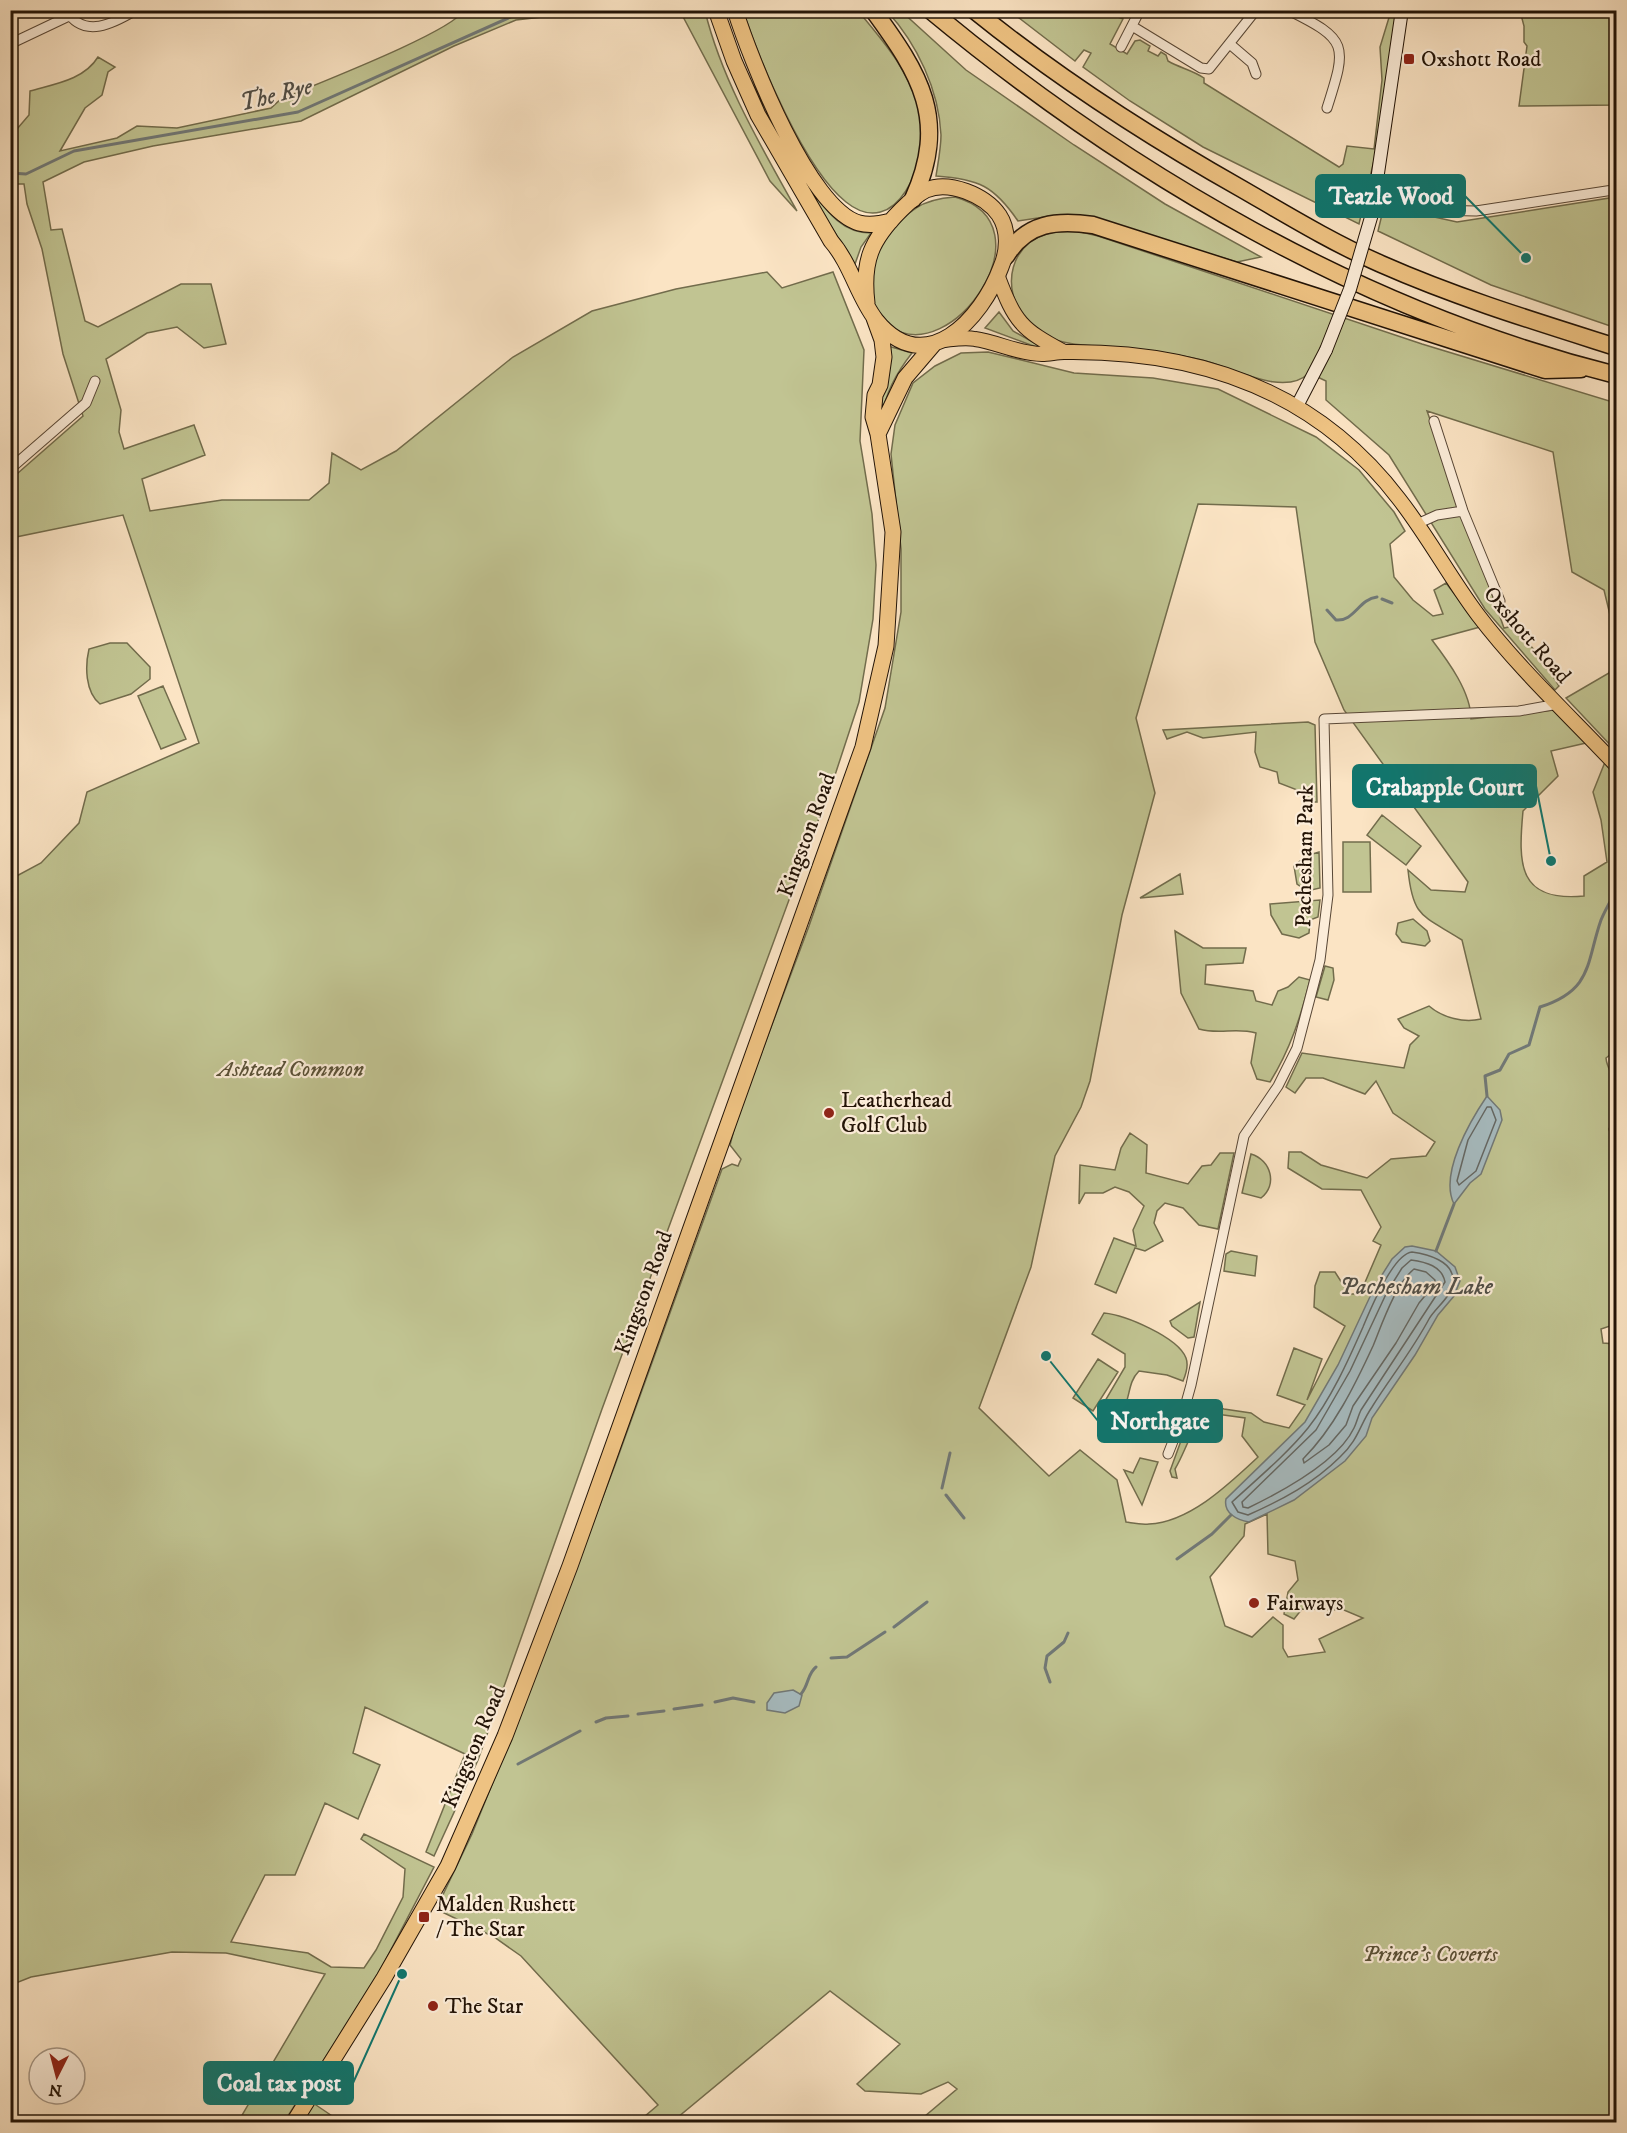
<svg xmlns="http://www.w3.org/2000/svg" width="1627" height="2133" font-family="'IM FELL DW Pica',serif">
<rect width="100%" height="100%" fill="#fbe4c4"/>
<filter id="stains"><feTurbulence type="fractalNoise" baseFrequency=".00333" numOctaves="4"/><feColorMatrix values="0 0 0 0 .2 0 0 0 0 .09 0 0 0 0 .02 0 0 0 .5 -.17"/></filter>
<radialGradient id="worn" r=".72"><stop offset=".6" stop-color="#630" stop-opacity="0"/><stop offset="1" stop-color="#630" stop-opacity=".3"/></radialGradient>
<path fill="#c1c492" stroke="#726c4c" stroke-width="1.5" fill-rule="evenodd" d="M463 11H595L516 20 454 46 301 121 153 146 84 162 43 182 51 230 62 229 85 321 98 327 181 284H211L226 344 204 348 177 327 147 333 106 359 121 410 119 432 124 449 194 425 205 455 142 479 150 511 222 500H309L329 483 332 453 361 470 396 451 513 357 592 311 676 289 767 272 782 288 833 272 864 350 860 441 872 514 876 565 873 619 859 702 836 772 602 1409 478 1760 434 1856 426 1852 465 1754 365 1707 353 1753 380 1765 358 1819 325 1803 295 1875H265L231 1942 308 1953 331 1967 364 1968 376 1950 403 1897 405 1869 361 1839 364 1834 434 1867 373 1984 284 2122H238L325 1974 226 1953 172 1952 31 1977 11 1985V879L41 863 79 823 87 792 199 743 123 515 11 538 10 480 83 416 63 354 42 249 27 204 24 184H11V136L29 115 30 91C54 84 84 80 98 57L115 67 108 72 102 95 85 108 60 151 117 138 137 126 177 128 271 108 281 99C311 86 452 32 463 11Z
M680 11H705C722 81 762 148 797 211L770 181Z
M743 11H858C885 43 913 75 921 119 929 160 897 243 846 202 804 169 760 61 743 11Z
M887 11H901L966 70 1074 145 1165 204 1261 257 1237 262 1084 217 1051 216 1018 221C994 186 979 179 936 176 938 163 941 148 941 135 939 90 917 44 887 11Z
M1010 11H1104L1123 19 1110 44 1127 54 1135 41 1140 40 1150 46 1148 51 1158 56 1161 52 1166 55 1168 61C1180 68 1192 70 1204 78V83L1339 167 1343 164 1347 146 1374 149 1382 80 1380 47 1391 11H1397L1376 152 1359 224 1203 147 1130 101 1083 67 1091 53 1084 50 1075 61Z
M1520 11H1616V105L1519 106 1527 46 1524 42V26Z
M813 192C828 213 843 233 871 233L861 247 855 264 810 194Z
M955 197C1053 224 951 371 890 326 846 294 881 231 916 208 928 200 941 198 955 197Z
M1616 197V328L1491 285 1378 231 1384 206 1457 222Z
M1068 229 1098 236 1422 344 1616 403V640L1604 590 1572 572 1553 452 1427 411 1504 628 1513 626 1544 661 1559 686 1555 690 1485 609 1389 455 1326 400V381L1309 373C1284 398 1232 367 1202 360 1170 352 1139 350 1107 347 1087 345 1066 345 1048 337 1012 322 997 270 1029 243 1039 234 1055 232 1068 229Z
M999 312 1013 331 1040 346 1039 348 985 328Z
M888 346 912 353C897 372 886 391 882 415H880Z
M988 352 1074 373 1153 378 1218 389 1316 437 1359 470 1394 512 1405 531 1390 544 1394 577 1413 600 1433 616 1443 614 1434 590 1446 583 1480 627 1432 640C1448 661 1471 692 1471 719L1554 710 1586 743 1551 751 1558 776 1523 811C1518 865 1518 902 1584 896V876L1607 862 1601 820 1593 792 1605 762 1616 775V1050L1606 1058C1607 1070 1614 1075 1616 1085 1620 1101 1615 1116 1609 1129L1616 1152V1324L1601 1329 1603 1343 1616 1344V2122H918L957 2089 948 2082 921 2094 865 2091 857 2084 900 2044 830 1991 672 2122H647L644 2117 658 2105 521 1956 494 1937 440 1911 439 1903 472 1834 514 1730 615 1465 722 1169 732 1164 738 1166 741 1159 730 1145 737 1118 809 926 885 708 901 612V549L891 454 895 425 913 383 935 366 961 353ZM1198 504 1296 507 1315 642 1344 710 1468 882 1465 892 1431 890 1408 870C1413 919 1423 915 1462 940L1481 1019C1464 1023 1443 1018 1429 1006L1398 1019 1404 1028 1419 1036 1410 1045 1404 1068 1302 1053 1286 1087 1295 1093 1306 1078H1323L1365 1094 1376 1081 1393 1113 1435 1142 1426 1156 1391 1159 1367 1178 1321 1165 1301 1152H1289L1288 1168 1322 1189 1361 1190 1381 1227 1373 1241 1381 1245 1360 1294H1349L1335 1272H1320L1315 1286 1314 1307 1345 1326 1307 1400 1322 1359 1294 1348 1277 1395 1305 1405 1289 1428 1264 1422 1251 1413 1224 1409 1204 1402 1194 1405 1170 1471 1172 1477 1177 1478 1175 1469C1187 1449 1190 1428 1209 1413L1245 1418 1242 1436 1258 1457C1229 1484 1190 1522 1149 1524 1141 1525 1133 1523 1126 1522L1117 1480 1080 1450 1049 1476 979 1408 1031 1267 1055 1156 1081 1107 1090 1081 1122 915 1155 793 1136 718ZM1267 1514 1268 1554 1295 1561 1298 1580 1288 1592 1284 1614 1294 1619 1302 1609 1344 1610 1363 1618 1319 1639 1325 1652 1288 1657 1283 1648V1625L1273 1617 1252 1637 1225 1626 1210 1577 1244 1536 1245 1524Z
M110 643H127L150 667V679L131 694 100 704C85 692 85 666 89 649Z
M1616 649V751L1566 698 1609 673Z
M163 686 186 739 161 749 138 696Z
M1308 722 1315 725 1317 802H1307L1300 791 1279 783 1277 772 1260 767 1255 752 1256 732 1203 738 1187 732 1167 739 1163 730Z
M1382 815 1421 846 1406 865 1367 835Z
M1343 842H1370L1371 892H1343Z
M1319 852 1320 888 1307 891 1297 884 1294 866 1306 856Z
M1180 874 1183 894 1140 898Z
M1320 900 1318 917 1310 920 1309 933 1299 938 1282 934 1271 915 1270 904Z
M1413 919 1427 931 1430 941 1425 946 1402 942 1396 934 1398 923Z
M1175 931 1203 948H1246L1243 963 1206 965 1205 984 1253 991 1256 1001 1272 1005 1278 991 1288 987 1299 977 1310 980C1301 1016 1290 1050 1270 1082L1257 1079 1251 1063 1256 1033C1235 1027 1220 1035 1199 1029L1181 993Z
M1325 966 1333 968 1334 980 1328 1000 1316 997Z
M1130 1133 1147 1145 1146 1173 1188 1184 1202 1166 1211 1165 1220 1153H1234L1218 1229 1199 1225 1183 1208 1165 1203 1157 1211 1154 1223 1163 1241 1145 1251 1135 1248 1116 1293 1095 1284 1114 1238 1136 1246 1133 1230 1144 1206 1129 1192 1115 1187 1103 1193H1085L1079 1204 1080 1165 1115 1170 1121 1148Z
M1251 1154C1271 1160 1278 1185 1261 1198L1242 1193Z
M1231 1251 1257 1256 1255 1276 1224 1271 1226 1254Z
M1200 1302 1194 1337 1188 1338 1172 1326 1170 1321Z
M1104 1313C1125 1315 1178 1337 1186 1358 1189 1366 1186 1374 1183 1381L1167 1375 1139 1371C1127 1383 1131 1398 1122 1412L1102 1406 1125 1367V1354L1092 1334Z
M1098 1359 1118 1372 1093 1411 1073 1398Z
M1140 1458 1158 1462 1142 1505 1124 1470 1133 1473Z
M313 2103 341 2122H300Z"/>
<path fill="#a6bbc0" stroke="#717876" stroke-width="1.5" d="M1487 1096 1500 1110 1502 1120 1481 1174 1470 1183 1454 1204C1439 1174 1470 1121 1487 1096Z
M1412 1246 1436 1251 1455 1267 1460 1281 1454 1296 1438 1315 1415 1355 1372 1418 1366 1436 1345 1461 1294 1500 1249 1522C1237 1520 1223 1513 1226 1499L1305 1422 1338 1365 1375 1286 1392 1259 1405 1247Z
M793 1690 802 1695 799 1706 785 1713 767 1710V1703L774 1693Z"/>
<g fill="none" stroke-linecap="round" stroke-linejoin="round">
<path stroke="#646763" stroke-width="1.5" d="M1487 1107H1491L1496 1120 1476 1171 1459 1185 1457 1181 1468 1140Z
M1412 1252C1427 1254 1454 1261 1453 1281 1453 1296 1435 1308 1429 1319 1412 1351 1390 1378 1372 1407 1359 1426 1359 1439 1340 1457 1314 1483 1282 1500 1248 1515L1238 1512 1232 1502C1258 1478 1286 1455 1308 1428 1331 1399 1348 1361 1363 1327 1370 1310 1393 1254 1412 1252Z
M1411 1260C1426 1262 1442 1266 1445 1282L1361 1410C1358 1416 1357 1422 1354 1428 1338 1462 1281 1492 1248 1508L1243 1507 1242 1502 1316 1430 1350 1371 1387 1292 1402 1268Z
M1414 1269 1426 1272 1435 1280 1434 1285 1419 1303 1396 1343 1353 1406 1346 1425 1329 1445 1304 1463 1303 1459C1334 1428 1355 1385 1373 1346 1382 1324 1396 1283 1414 1269Z"/>
<path stroke="#717876" stroke-width="3" d="M10 173 26 174 74 151 298 112 515 15 538 10
M1382 599 1392 603
M1327 610 1336 620C1354 622 1359 599 1377 597
M1487 1096 1485 1076 1500 1070 1509 1054 1529 1045 1540 1007C1593 990 1586 963 1601 920 1605 910 1611 900 1616 891
M1436 1251 1454 1204
M942 1488 950 1453
M946 1495 964 1518
M1177 1559 1212 1534 1231 1515
M894 1627 927 1602
M831 1658 847 1657 885 1632
M1050 1682 1045 1668 1047 1656 1064 1642 1068 1633
M801 1694C809 1685 807 1674 816 1667
M715 1702 733 1698 754 1702
M674 1709 702 1705
M638 1714 664 1711
M596 1722 606 1718 628 1716
M518 1764 580 1731"/>
<defs>
<path id="minor" d="M66 10C84 40 114 23 136 10
M1288 10C1349 40 1347 45 1327 108
M1132 26 1201 68 1209 69 1256 10
M10 44 69 16
M1231 45 1252 63 1256 74
M1121 47 1140 10
M1376 198 1430 210 1476 211 1613 190
M1434 421 1463 511 1500 601
M10 469 86 403 95 381
M1417 524 1437 515 1463 511
M1168 1454 1181 1421 1191 1385 1244 1136 1278 1086 1297 1048 1320 960 1328 895 1324 719 1519 711 1558 704"/>
<path id="secondary" d="M1372 214 1402 10
M1297 406 1326 350"/>
<path id="primary" d="M998 277C1015 322 1021 329 1064 352
M944 340C954 339 965 337 975 339 997 342 1019 354 1042 354 1049 354 1057 352 1064 352 1198 350 1316 390 1399 499 1428 536 1450 578 1478 615 1519 669 1570 716 1616 765"/>
<path id="trunk" d="M716 10 734 61 758 115 831 241C851 264 858 297 876 320 925 381 982 319 1001 267 1008 251 1009 230 999 215 985 195 949 180 926 190 916 195 908 203 901 210 871 240 862 261 867 303
M735 10C750 58 809 209 859 223 870 226 880 224 891 221
M878 434 905 378 934 344
M294 2122 384 1978 448 1866 505 1736 570 1566 863 747 886 646 893 532 878 434 873 417 875 395 880 385 884 357 882 340 874 318"/>
<path id="motorway" d="M873 10C920 74 949 120 913 199
M930 10C1129 175 1364 312 1616 375
M974 10C1058 78 1148 136 1242 189 1287 215 1333 243 1381 264 1458 298 1537 322 1616 347
M1006 256C1027 222 1057 220 1093 225L1545 370 1581 369"/>
</defs>
<use href="#minor" stroke="#584736" stroke-width="11"/>
<use href="#secondary" stroke="#221306" stroke-width="14"/>
<use href="#primary" stroke="#221306" stroke-width="16"/>
<use href="#trunk" stroke="#221306" stroke-width="17"/>
<use href="#motorway" stroke="#221306" stroke-width="19"/>
<use href="#minor" stroke="#fcedd9" stroke-width="9"/>
<use href="#secondary" stroke="#fcedd9" stroke-width="12"/>
<use href="#primary" stroke="#eec282" stroke-width="14"/>
<use href="#trunk" stroke="#eec282" stroke-width="15"/>
<use href="#motorway" stroke="#eec282" stroke-width="16"/>
<defs>
<path id="secondary-bridge" d="M1326 350 1350 289 1372 214"/>
</defs>
<use href="#secondary-bridge" stroke="#221306" stroke-width="14" stroke-linecap="butt"/>
<use href="#secondary-bridge" stroke="#fcedd9" stroke-width="12"/>
</g>
<g fill="#8f2418" stroke="#fcedd9" stroke-width="2">
<rect x="1403" y="53" width="12" height="12" rx="3"/>
<circle cx="829" cy="1113" r="6"/>
<circle cx="1254" cy="1603" r="6"/>
<rect x="418" y="1911" width="12" height="12" rx="3"/>
<circle cx="433" cy="2006" r="6"/>
</g>
<g text-anchor="middle" dominant-baseline="central" stroke-width="4.5" stroke-linejoin="round" paint-order="stroke">
<g font-size="22" fill="#221306" stroke="#fcedd9" text-anchor="start">
<text x="1421" y="59">Oxshott Road</text>
<text x="841" y="1100">Leatherhead<tspan x="841" dy="25">Golf Club</tspan></text>
<text x="1266" y="1603">Fairways</text>
<text x="436" y="1904">Malden Rushett<tspan x="436" dy="25">/ The Star</tspan></text>
<text x="445" y="2006">The Star</text>
</g>
<g font-size="22" fill="#221306" stroke="#fcedd9">
<text transform="translate(1527 635) rotate(49)">Oxshott Road</text>
<text transform="translate(807 835) rotate(-70)">Kingston Road</text>
<text transform="translate(1305 856) rotate(-89)">Pachesham Park</text>
<text transform="translate(644 1293) rotate(-70)">Kingston Road</text>
<text transform="translate(474 1747) rotate(-67)">Kingston Road</text>
</g>
<g font-size="22" font-style="italic" fill="#5a5137" stroke="#fcedd9">
<text x="291" y="1069">Ashtead Common</text>
<text x="1430" y="1954">Prince's Coverts</text>
</g>
<g font-size="24" font-style="italic" fill="#504e47" stroke="#fcedd9">
<text transform="translate(276 95) rotate(-14)">The Rye</text>
<text x="1416" y="1287">Pachesham Lake</text>
</g>
</g>
<path fill="none" stroke="#0f766e" stroke-width="2" d="M1526 258L1465 196M1551 861L1536 786M1046 1356L1098 1421M402 1974L353 2083"/>
<g fill="#0f766e" stroke="#fcedd9" stroke-width="2">
<circle cx="1526" cy="258" r="6"/>
<circle cx="1551" cy="861" r="6"/>
<circle cx="1046" cy="1356" r="6"/>
<circle cx="402" cy="1974" r="6"/>
</g>
<g fill="#0f766e" stroke="#0f766e" stroke-width="2">
<rect x="1316" y="175" width="149" height="42" rx="6"/>
<rect x="1353" y="765" width="183" height="42" rx="6"/>
<rect x="1098" y="1400" width="124" height="42" rx="6"/>
<rect x="204" y="2062" width="149" height="42" rx="6"/>
</g>
<g font-size="24" text-anchor="middle" font-weight="bold" fill="#fff">
<text x="1391" y="204">Teazle Wood</text>
<text x="1445" y="795">Crabapple Court</text>
<text x="1160" y="1429">Northgate</text>
<text x="279" y="2091">Coal tax post</text>
</g>
<rect width="1627" height="2133" fill="none" stroke="#fbe4c4" stroke-width="36"/>
<rect x="12" y="12" width="1603" height="2109" fill="none" stroke="#221306" stroke-width="3"/>
<rect x="18" y="18" width="1591" height="2097" fill="none" stroke="#221306" stroke-width="1.5"/>
<g transform="translate(57 2076) rotate(186)"><circle r="28" fill="#fcedd9" stroke="#a59685" stroke-width="1.5"/>
<path d="M0-4.5L10 22L0 15L-10 22Z" fill="#8f2418"/>
<text y="-9" font-size="16" font-weight="bold" text-anchor="middle" fill="#221306">N</text>
</g>
<rect width="100%" height="100%" filter="url(#stains)"/>
<rect width="100%" height="100%" fill="url(#worn)"/>
</svg>
